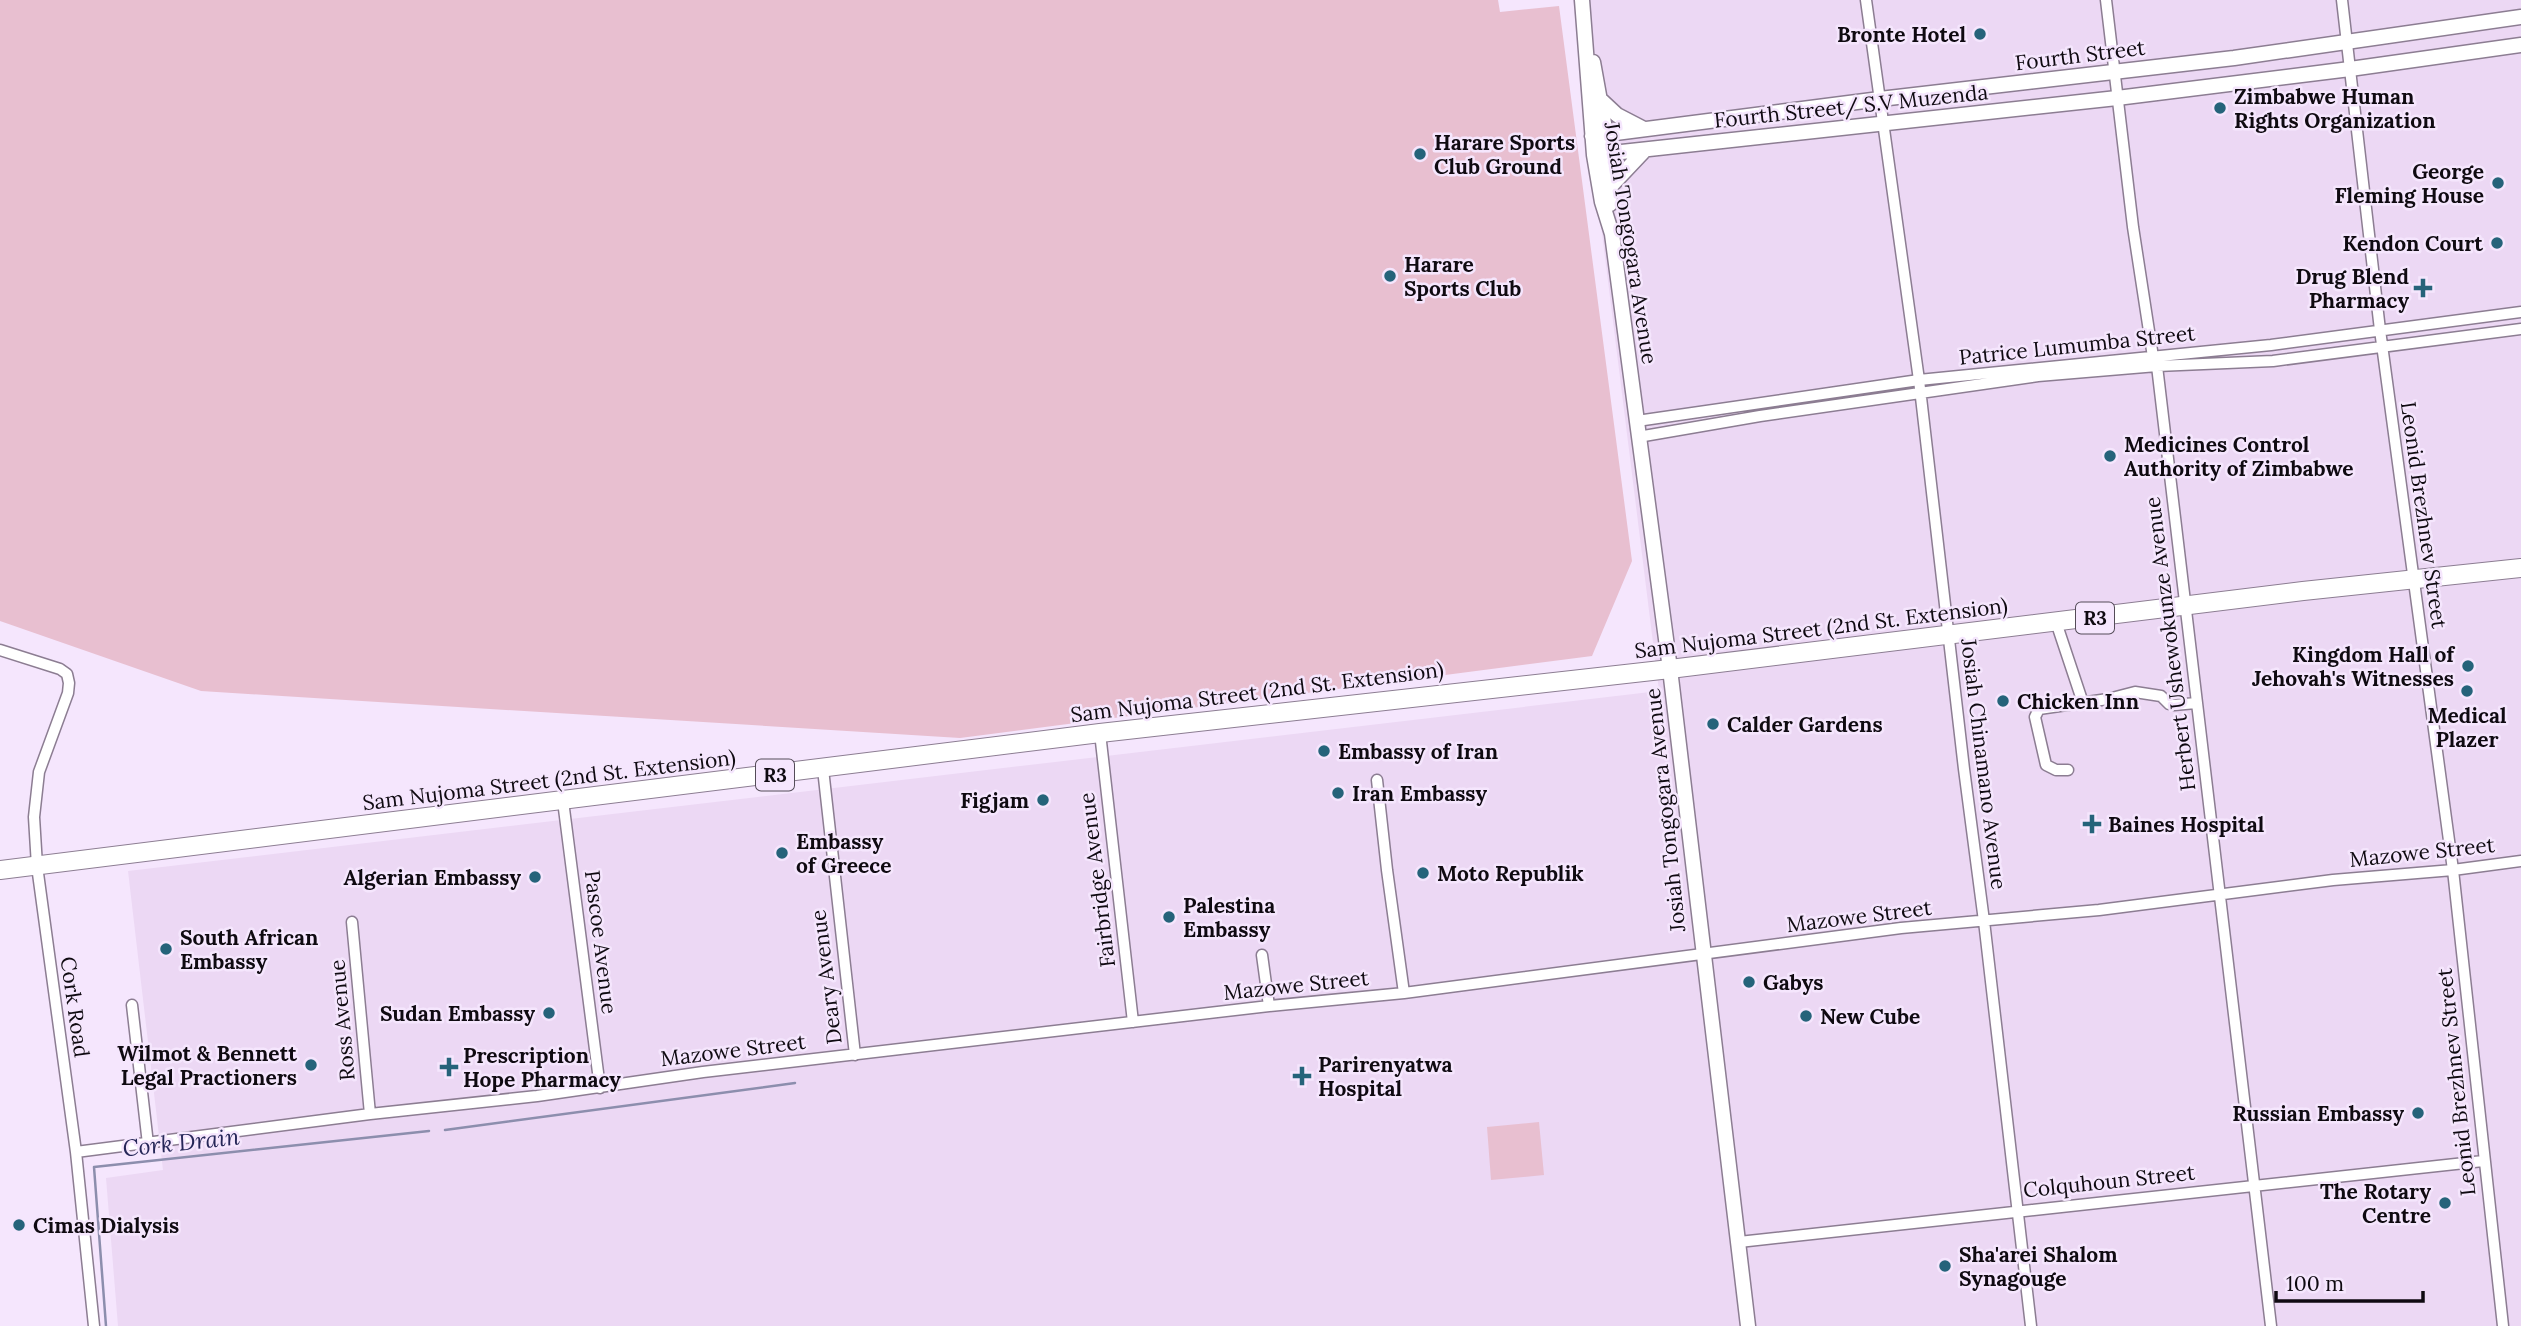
<svg xmlns="http://www.w3.org/2000/svg" width="2521" height="1326" font-family="Lora,serif">
<rect width="100%" height="100%" fill="#f5e6fd"/>
<path fill="#ecd8f4" d="M1573 0H2521V1326H118L106 1178 163 1170 128 871 1659 691Z"/>
<path fill="#e8bfd0" d="M0 0H1498L1500 12 1559 6 1632 561 1592 656 960 738 201 691 0 621Z
M1539 1122 1544 1175 1491 1180 1487 1127Z"/>
<g fill="none" stroke-linecap="round" stroke-linejoin="round">
<path stroke="#8c8ead" stroke-width="2.5" d="M445 1130 795 1083
M106 1326 94 1167 429 1131"/>
<defs>
<path id="minor" d="M1866 0 1919 380 1964 769 1984 921 2031 1326
M2106 0 2133 227 2153 357 2157 366 2271 1326
M2342 0 2380 330 2453 870 2503 1326
M1637 421 1919 380 2271 345 2521 312
M1638 437 1760 416 2038 376 2157 366 2273 361 2521 329
M2056 622 2083 703
M0 650 60 669 67 674 69 683 68 693 39 772 34 817 37 866 76 1152 94 1326
M1100 733 1133 1022
M823 769 855 1055
M2068 770H2056L2046 765 2035 717 2039 709 2108 699 2135 692 2161 696 2169 704 2174 705 2196 703
M1377 780 1387 870 1404 993
M563 801 600 1088
M352 922 370 1114
M1262 955 1269 1006
M132 1005 148 1144
M76 1152 370 1114 537 1096 703 1072 1269 1006 1404 993 1901 928 2099 910 2333 880 2453 870 2521 861
M1739 1242 2483 1161"/>
<path id="secondary" d="M1582 0 1594 155 1602 202 1612 234 1670 669 1748 1326
M1593 62 1606 134 1610 204
M1602 101 1617 115 1644 129
M1592 136 1880 99 2234 58 2521 17
M1594 155 2117 98 2350 69 2521 45
M1609 188 1644 151"/>
<path id="trunk" d="M0 870 1100 733 1670 669 2303 591 2521 568"/>
</defs>
<use href="#minor" stroke="#8c7d92" stroke-width="13"/>
<use href="#secondary" stroke="#8c7d92" stroke-width="17"/>
<use href="#trunk" stroke="#8c7d92" stroke-width="20"/>
<use href="#minor" stroke="#fff" stroke-width="10"/>
<use href="#secondary" stroke="#fff" stroke-width="14"/>
<use href="#trunk" stroke="#fff" stroke-width="18"/>
</g>
<g fill="#25637a" stroke="#f5e6fd" stroke-width="2.5">
<circle cx="1980" cy="34" r="7"/>
<circle cx="2220" cy="108" r="7"/>
<circle cx="1420" cy="154" r="7"/>
<circle cx="2498" cy="183" r="7"/>
<circle cx="2497" cy="243" r="7"/>
<circle cx="1390" cy="276" r="7"/>
<path d="M2419.5 277.5h7v7h7v7h-7v7h-7v-7h-7v-7h7z"/>
<circle cx="2110" cy="456" r="7"/>
<circle cx="2468" cy="666" r="7"/>
<circle cx="2467" cy="691" r="7"/>
<circle cx="2003" cy="701" r="7"/>
<circle cx="1713" cy="724" r="7"/>
<circle cx="1324" cy="751" r="7"/>
<circle cx="1338" cy="793" r="7"/>
<circle cx="1043" cy="800" r="7"/>
<path d="M2088.5 813.5h7v7h7v7h-7v7h-7v-7h-7v-7h7z"/>
<circle cx="782" cy="853" r="7"/>
<circle cx="1423" cy="873" r="7"/>
<circle cx="535" cy="877" r="7"/>
<circle cx="1169" cy="917" r="7"/>
<circle cx="166" cy="949" r="7"/>
<circle cx="1749" cy="982" r="7"/>
<circle cx="549" cy="1013" r="7"/>
<circle cx="1806" cy="1016" r="7"/>
<circle cx="311" cy="1065" r="7"/>
<path d="M445.5 1056.5h7v7h7v7h-7v7h-7v-7h-7v-7h7z"/>
<path d="M1298.5 1065.5h7v7h7v7h-7v7h-7v-7h-7v-7h7z"/>
<circle cx="2418" cy="1113" r="7"/>
<circle cx="2445" cy="1203" r="7"/>
<circle cx="19" cy="1225" r="7"/>
<circle cx="1945" cy="1266" r="7"/>
</g>
<g text-anchor="middle" dominant-baseline="central" stroke-width="5" stroke-linejoin="round" paint-order="stroke">
<g fill="#f5e6fd" stroke="#544c58" stroke-width="2">
<rect x="2076" y="602.5" width="38" height="31" rx="5"/>
<rect x="756" y="759.5" width="38" height="31" rx="5"/>
</g>
<g font-size="19" font-weight="bold" fill="#0f0a11">
<text x="2095" y="618">R3</text>
<text x="775" y="775">R3</text>
</g>
<g font-size="21" font-weight="bold" fill="#0f0a11" stroke="#f5e6fd" text-anchor="start">
<text x="1966" y="34" text-anchor="end">Bronte Hotel</text>
<text x="2234" y="96">Zimbabwe Human<tspan x="2234" dy="24">Rights Organization</tspan></text>
<text x="1434" y="142">Harare Sports<tspan x="1434" dy="24">Club Ground</tspan></text>
<text x="2484" y="171" text-anchor="end">George<tspan x="2484" dy="24">Fleming House</tspan></text>
<text x="2483" y="243" text-anchor="end">Kendon Court</text>
<text x="1404" y="264">Harare<tspan x="1404" dy="24">Sports Club</tspan></text>
<text x="2409" y="276" text-anchor="end">Drug Blend<tspan x="2409" dy="24">Pharmacy</tspan></text>
<text x="2124" y="444">Medicines Control<tspan x="2124" dy="24">Authority of Zimbabwe</tspan></text>
<text x="2454" y="654" text-anchor="end">Kingdom Hall of<tspan x="2454" dy="24">Jehovah's Witnesses</tspan></text>
<text x="2017" y="701">Chicken Inn</text>
<text x="2467" y="715" text-anchor="middle">Medical<tspan x="2467" dy="24">Plazer</tspan></text>
<text x="1727" y="724">Calder Gardens</text>
<text x="1338" y="751">Embassy of Iran</text>
<text x="1352" y="793">Iran Embassy</text>
<text x="1029" y="800" text-anchor="end">Figjam</text>
<text x="2108" y="824">Baines Hospital</text>
<text x="796" y="841">Embassy<tspan x="796" dy="24">of Greece</tspan></text>
<text x="1437" y="873">Moto Republik</text>
<text x="521" y="877" text-anchor="end">Algerian Embassy</text>
<text x="1183" y="905">Palestina<tspan x="1183" dy="24">Embassy</tspan></text>
<text x="180" y="937">South African<tspan x="180" dy="24">Embassy</tspan></text>
<text x="1763" y="982">Gabys</text>
<text x="535" y="1013" text-anchor="end">Sudan Embassy</text>
<text x="1820" y="1016">New Cube</text>
<text x="297" y="1053" text-anchor="end">Wilmot &amp; Bennett<tspan x="297" dy="24">Legal Practioners</tspan></text>
<text x="463" y="1055">Prescription<tspan x="463" dy="24">Hope Pharmacy</tspan></text>
<text x="1318" y="1064">Parirenyatwa<tspan x="1318" dy="24">Hospital</tspan></text>
<text x="2404" y="1113" text-anchor="end">Russian Embassy</text>
<text x="2431" y="1191" text-anchor="end">The Rotary<tspan x="2431" dy="24">Centre</tspan></text>
<text x="33" y="1225">Cimas Dialysis</text>
<text x="1959" y="1254">Sha'arei Shalom<tspan x="1959" dy="24">Synagouge</tspan></text>
</g>
<g font-size="21" fill="#0f0a11" stroke="#f5e6fd">
<text transform="translate(2080 55) rotate(-7)">Fourth Street</text>
<text transform="translate(1851 106) rotate(-6)">Fourth Street/ S.V Muzenda</text>
<text transform="translate(1631 243) rotate(81)">Josiah Tongogara Avenue</text>
<text transform="translate(2077 345) rotate(-6)">Patrice Lumumba Street</text>
<text transform="translate(2424 515) rotate(82)">Leonid Brezhnev Street</text>
<text transform="translate(1821 628) rotate(-7)">Sam Nujoma Street (2nd St. Extension)</text>
<text transform="translate(2170 644) rotate(-97)">Herbert Ushewokunze Avenue</text>
<text transform="translate(1257 692) rotate(-7)">Sam Nujoma Street (2nd St. Extension)</text>
<text transform="translate(1984 764) rotate(83)">Josiah Chinamano Avenue</text>
<text transform="translate(549 780) rotate(-7)">Sam Nujoma Street (2nd St. Extension)</text>
<text transform="translate(1665 810) rotate(-96)">Josiah Tongogara Avenue</text>
<text transform="translate(2422 852) rotate(-6)">Mazowe Street</text>
<text transform="translate(1097 880) rotate(-97)">Fairbridge Avenue</text>
<text transform="translate(1859 916) rotate(-7)">Mazowe Street</text>
<text transform="translate(601 942) rotate(83)">Pascoe Avenue</text>
<text transform="translate(826 977) rotate(-97)">Deary Avenue</text>
<text transform="translate(1296 985) rotate(-6)">Mazowe Street</text>
<text transform="translate(75 1007) rotate(82)">Cork Road</text>
<text transform="translate(342 1020) rotate(-95)">Ross Avenue</text>
<text transform="translate(733 1050) rotate(-7)">Mazowe Street</text>
<text transform="translate(2456 1082) rotate(-96)">Leonid Brezhnev Street</text>
<text transform="translate(2109 1181) rotate(-6)">Colquhoun Street</text>
</g>
<g font-size="23" font-style="italic" fill="#262758" stroke="#f5e6fd">
<text transform="translate(181 1142) rotate(-6)">Cork Drain</text>
</g>
</g>
<path d="M2276 1291v10h147v-10" fill="none" stroke="#0f0a11" stroke-width="3.5"/>
<text x="2286" y="1291" font-size="21" fill="#0f0a11" stroke="#f5e6fd" stroke-width="5" paint-order="stroke">100 m</text>
</svg>
